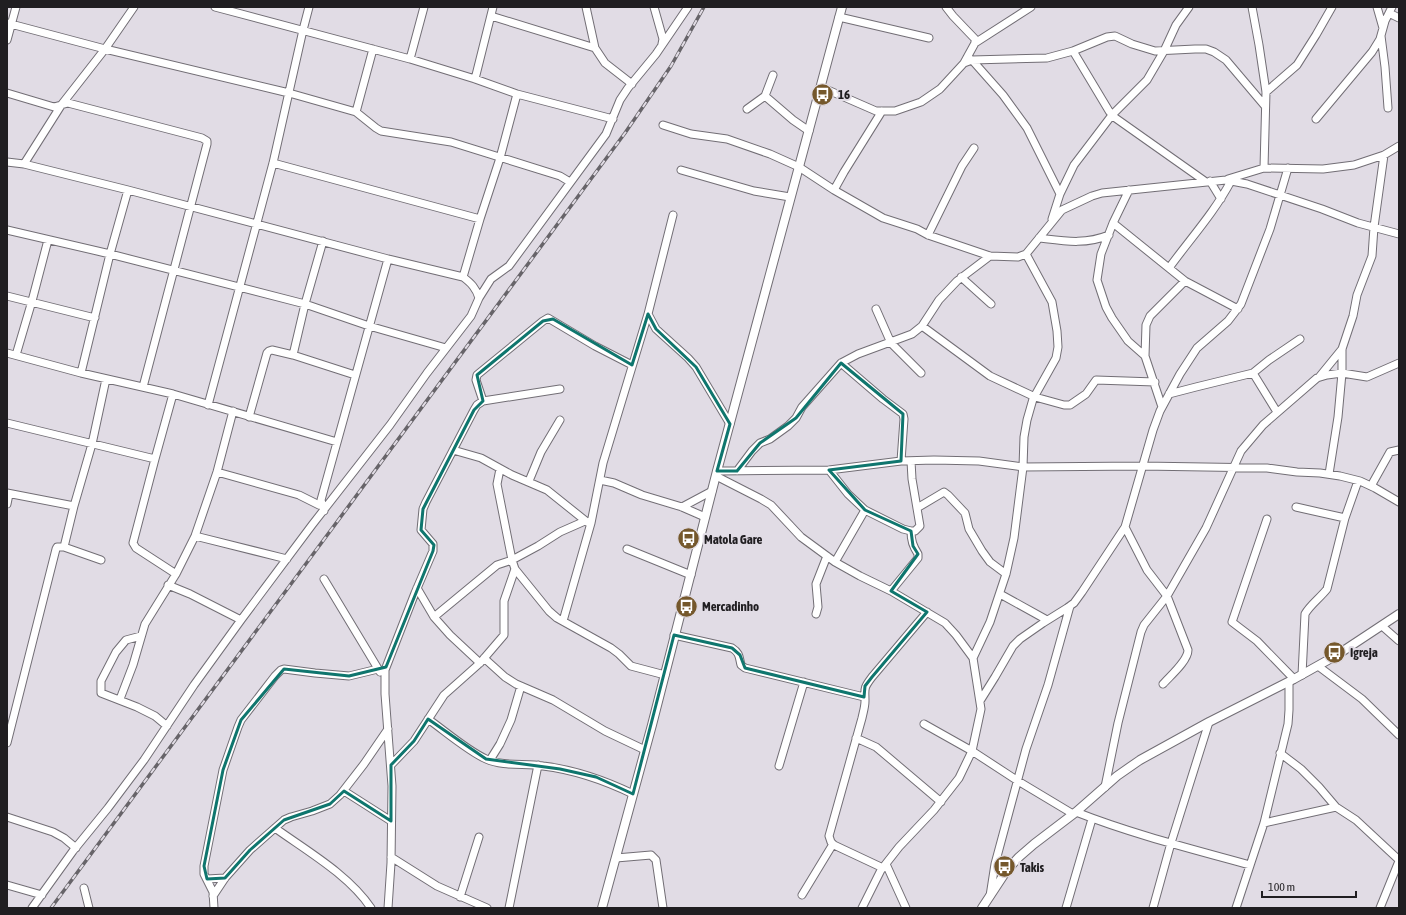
<svg xmlns="http://www.w3.org/2000/svg" width="1406" height="915" font-family="'Asap Condensed',sans-serif">
<rect width="100%" height="100%" fill="#e1dce5"/>
<g fill="none" stroke-linecap="round" stroke-linejoin="round">
<defs>
<path id="minor" d="M215 7 410 59 475 79 517 94 613 119
M586 7 595 48
M654 7 663 39 662 44
M1252 7 1259 45 1266 92 1264 168
M1377 7 1383 28
M1389 13 1399 18
M491 16 595 48 605 63 632 84
M839 17 929 38
M7 23 105 49 289 93 356 112 376 128 381 131 451 142 560 176 570 182
M1381 36 1385 67 1388 108
M7 40 16 7
M975 43 1031 7
M1073 51 1109 111 1114 117 1206 182
M410 59 424 7
M972 60 1003 95 1027 128 1060 194
M964 63 972 60 1047 58 1073 51 1107 37 1115 36 1132 44 1155 51 1195 49H1206L1214 52 1226 60 1265 106
M773 75 765 96 793 120 809 131
M475 79 493 7
M821 87 876 111H895L921 102 940 89 964 63 975 43V39L953 16 946 7
M1266 92 1297 65 1316 35 1332 7
M7 93 54 107 68 103 202 138 207 141V144L143 387
M747 109 765 96
M356 112 373 49
M1316 119 1372 52 1380 39 1385 21 1392 7
M663 125 691 134 727 139 770 154 799 167 834 190 883 218 917 229 928 235 990 256 1018 257 1026 254 1062 210 1092 196 1102 193 1226 180 1247 184 1322 209 1358 223 1399 234
M7 162 24 164 128 190 388 259 463 277C471 283 476 288 479 298
M273 163 480 219
M24 164 62 104 105 49 134 7
M681 170 754 191 790 197
M1228 179 1264 168 1323 169 1354 165 1384 155 1399 146
M1210 181 1221 199
M834 190 844 172 882 111
M1129 190 1113 223 1101 254 1097 280 1106 307 1112 318 1128 341 1145 356
M673 215 648 314 656 329 688 358 696 367 730 424
M1052 219 1060 194 1074 165 1112 115 1147 80 1164 51 1176 25 1189 7
M1113 223 1185 281 1238 309
M7 230 110 254 305 304 369 326 446 348
M928 235 962 166 974 148
M1039 238C1064 241 1085 245 1109 235
M1169 268C1190 239 1214 213 1231 181
M463 277 480 219 500 158 517 94
M961 277 991 304
M7 296 95 318
M876 309 891 343 921 373
M922 326 939 300 957 281 990 256
M7 353 81 373 173 394 337 442
M16 355 32 301 48 240
M293 355 305 304 323 241
M841 363 883 399 903 414 904 419 901 461
M81 373 110 254 128 190
M1253 373 1277 412
M1320 376 1342 349
M173 394 155 459 133 543 136 548 176 574
M1169 394 1196 387 1253 373 1269 360 1300 339
M483 401 476 380 477 375 543 321 548 318 595 346 632 365
M208 405 273 163 303 30 309 7
M1162 407 1145 356 1146 325 1150 316 1185 281
M249 417 267 353 269 351 272 350 293 355 355 375
M7 423 155 459
M453 450 481 458 512 475 547 490 587 522
M500 469 497 484 512 560 515 569 549 611 557 618 611 648 619 654 631 666 665 675
M829 470 848 494 865 510 903 529 911 531H915L920 526 912 479 911 461
M717 471 829 470 901 461 934 460 979 461 1023 467 1142 466 1267 468 1297 472 1320 473 1340 476 1360 481 1375 488 1399 502
M737 471 752 451 760 443 770 439 788 426 796 418 802 407 841 363 858 354 912 334 922 326 990 376 1035 397 1064 405H1070L1086 394 1096 380 1155 382
M217 472 299 495 319 505
M1329 474 1338 417 1342 373V349L1353 316 1357 295 1372 256 1374 227 1384 155
M716 476 761 499 771 505 801 537 835 562 860 576 891 591 945 623 956 635 973 658 981 709 972 751 959 778 934 810 899 847 881 870 862 908
M600 480 614 483 642 495 682 507 705 517
M529 481 541 452 560 420
M1371 486 1390 452 1399 450
M7 493 74 506
M7 504 9 494
M682 507 712 491
M1296 507 1345 518
M917 508 944 492 948 495 965 513 969 529 982 551 990 562 1006 574
M324 511 321 500 388 259
M1267 519 1232 622 1257 641 1294 679
M1125 527 1147 570 1167 596 1188 650C1188 661 1170 676 1163 684
M195 536 287 559
M64 547 74 506 92 444 106 379
M627 549 691 575
M835 562 865 510
M324 579 380 672
M168 585 190 594 241 620
M417 588 434 617 450 635 480 663
M891 591 918 558V554C913 546 911 541 911 531
M1000 594 1047 620
M816 614 818 607 816 584 827 556
M434 617 497 565 512 560 538 546 560 532 585 521
M563 621 591 523 603 463 648 314
M1382 626 1399 641
M674 635 732 648C740 653 739 657 741 665L745 668 864 697
M141 636 126 640 116 652 101 681V693L137 707 155 716 167 726
M484 658 505 677 516 684 553 700 605 731 645 750
M973 658 990 622 1006 574 1014 538 1023 467 1024 437 1027 420 1033 399 1056 358 1058 347 1057 331 1052 302 1026 254
M1318 666 1362 699 1399 735
M1302 675 1305 614C1310 605 1320 598 1327 589L1345 518 1358 481
M120 699 133 665 145 624 176 574 195 536 217 472 233 411
M980 701 995 677 1013 646 1020 639 1043 623 1067 608 1074 603 1082 592 1125 527 1153 430 1160 411 1180 374 1197 348 1228 321 1241 304 1270 229 1288 168
M428 719C445 731 468 751 486 759 504 767 525 763 543 766 576 770 604 780 633 794
M924 724 972 751 1018 781 1073 814
M856 738 876 747 882 752 941 802
M7 743 56 549 57 547H64L101 560
M1280 753 1301 769 1319 787 1336 807 1356 820 1399 860
M490 760 500 744 511 720 521 686
M391 765 414 741 444 695 480 663 504 635V601L515 569
M779 766 804 682
M1105 787 1118 723 1141 632 1144 625 1167 596 1206 528 1241 451 1263 425 1317 378 1327 375 1342 373 1367 377 1399 363
M344 791 391 821
M1076 812C1132 834 1192 849 1250 865
M7 817 53 832 64 838 76 848
M1264 823 1336 807
M275 828C307 851 349 875 371 908
M391 857 437 886 487 908
M616 858 651 855 656 860 663 908
M886 864 906 908
M883 868 834 845 831 842 829 836 862 718C863 713 865 707 865 701 865 688 863 689 872 677L927 612
M207 879 225 878
M7 885 42 895
M84 888 89 908
M802 895 833 844
M213 896 225 878 250 850 284 820 291 817 312 811 330 804 340 795 364 764 388 729
M990 896 995 864 1026 749 1048 685 1070 606
M460 897 479 837
M32 908 73 851 108 808 144 760 194 685 241 620 312 525 390 425 427 373 471 316 479 298 491 279 509 266 606 134 620 100 628 88 656 54 688 7
M214 908 213 892 204 874V866L223 770 238 727 241 720 275 676 281 670 284 669 315 673 349 676 378 669
M388 908 391 863 392 786 385 694V670L415 593 433 551V544L421 530 423 509 426 502 474 410 477 405 483 401 560 389
M509 908 538 765
M1066 908 1092 819
M1153 908 1171 843 1209 722
M1236 908 1264 823 1288 724 1289 710V683
M1380 908 1399 861"/>
<path id="tertiary" d="M602 908 652 725 717 471 842 7
M982 908 1007 870 1019 857 1034 844 1076 812 1117 776 1140 760 1209 722 1294 679 1337 655 1399 614"/>
</defs>
<use href="#minor" stroke="#726e75" stroke-width="9"/>
<use href="#tertiary" stroke="#726e75" stroke-width="10"/>
<use href="#minor" stroke="#fff" stroke-width="7"/>
<use href="#tertiary" stroke="#fff" stroke-width="8"/>
<defs>
<path id="rail" d="M51 908 625 133 671 66 704 7"/>
</defs>
<use href="#rail" stroke="#676469" stroke-width="3.5"/>
<use href="#rail" stroke="#e1dce5" stroke-width="2" stroke-dasharray="6" stroke-linecap="butt"/>
</g>
<path fill="none" stroke="#0f766e" stroke-width="3" stroke-linejoin="round" d="M648 314 656 329 696 367 730 424 717 471H737L760 443 796 418 841 363 903 414 901 461 829 470 865 510 911 531 913 546 918 554 891 591 927 612 872 677 865 686 864 697 745 668 740 655 732 648 674 635 633 794 596 777 560 769 486 759 428 719 414 741 391 765V821L344 791 330 804 284 820 250 850 225 878 207 879 204 866 223 770 241 720 284 669 349 676 386 667 433 551 434 545 421 530 423 509 474 410 483 401 477 375 543 321 553 319 632 365Z"/>
<defs>
<symbol id="bus-disc" viewBox="-11 -11 22 22"><circle r="9.5" fill="#75582c" stroke="#e1dce5"/><path d="M-5-6H5V4H4V6H2V4H-2V6H-4V4H-5ZM-3.5-4V0h7V-4ZM-3.5 1.2v1.5H-2V1.2ZM2 1.2v1.5H3.5V1.2Z" fill="#fff"/></symbol>
</defs>
<g fill-rule="evenodd">
<use href="#bus-disc" x="810" y="82" width="25" height="25"/>
<use href="#bus-disc" x="676" y="526" width="25" height="25"/>
<use href="#bus-disc" x="674" y="594" width="25" height="25"/>
<use href="#bus-disc" x="1322" y="640" width="25" height="25"/>
<use href="#bus-disc" x="992" y="854" width="25" height="25"/>
</g>
<g text-anchor="middle" dominant-baseline="central" stroke-width="4" stroke-linejoin="round" paint-order="stroke">
<g font-size="13" font-weight="bold" fill="#201e21" stroke="#e1dce5" text-anchor="start">
<text x="838" y="94">16</text>
<text x="704" y="539">Matola Gare</text>
<text x="702" y="606">Mercadinho</text>
<text x="1350" y="652">Igreja</text>
<text x="1020" y="867">Takis</text>
</g>
</g>
<rect width="1406" height="915" fill="none" stroke="#201e21" stroke-width="16"/>
<path d="M1262 891v6h94v-6" fill="none" stroke="#201e21" stroke-width="2"/>
<text x="1268" y="891" font-size="12" fill="#201e21" stroke="#e1dce5" stroke-width="3" paint-order="stroke">100 m</text>
</svg>
